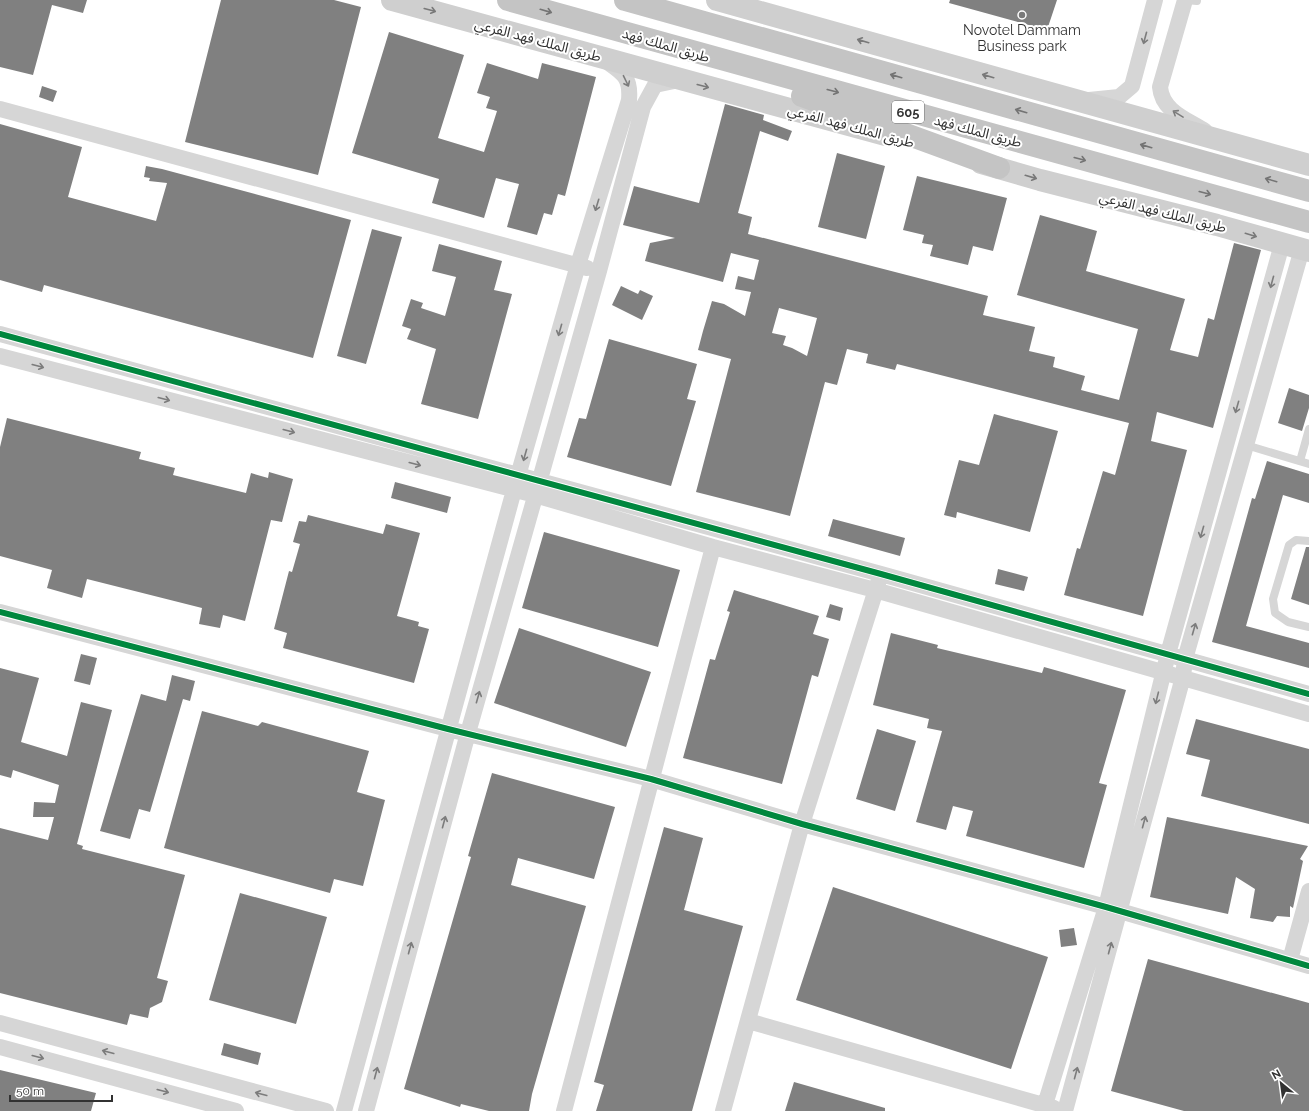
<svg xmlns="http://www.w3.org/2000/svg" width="1309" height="1111" font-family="Raleway,'Noto Sans Arabic',sans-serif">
<rect width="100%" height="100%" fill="#fff"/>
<path fill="#808080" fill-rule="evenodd" d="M0 0H87L83 13 52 5 33 75 0 67Z
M221 0H334L361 7 318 175 185 142Z
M950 0H1057L1047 30 949 3Z
M389 32 464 55 438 138 484 152 497 111 486 108 490 97 477 93 487 63 538 79 542 63 596 77 565 196 558 194 552 215 544 213 537 235 507 227 519 184 496 178 484 218 432 203 439 179 352 153Z
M42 86 57 91 53 102 39 97Z
M725 104 764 115 763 120 792 131 788 141 760 131 738 213 752 217 748 234 988 296 983 315 1035 327 1029 351 1055 357 1053 367 1085 376 1081 390 1119 400 1138 329 1017 295 1040 215 1097 231 1086 271 1185 299 1170 350 1198 357 1208 318 1214 320 1234 243 1261 250 1213 428 1157 412 1151 441 1187 450 1143 616 1064 595 1077 548 1080 549 1103 471 1115 475 1129 423 897 364 895 370 866 363 868 354 847 349 837 385 825 382 790 516 696 492 731 359 698 350 703 331 712 301 724 304 745 316 751 292 735 289 738 276 754 280 759 260 731 253 723 282 645 261 650 243 675 238 623 225 634 186 699 203ZM779 308 817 318 807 356 792 348 783 345 786 336 772 333Z
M0 124 82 147 68 197 156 221 167 183 149 181 150 178 144 177 146 166 162 169 351 220 313 358 44 285 42 292 0 280Z
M837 153 885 166 866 239 818 227Z
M917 176 1007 198 993 251 973 246 968 265 930 256 933 245 922 243 924 235 903 230Z
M372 229 402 237 366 364 337 356Z
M439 244 502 261 494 290 512 294 478 419 421 404 436 349 407 339 411 329 402 326 411 299 423 303 421 308 445 316 456 277 432 271Z
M621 286 638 294 640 290 653 296 642 320 612 305Z
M609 339 697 364 687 399 696 401 671 486 567 457 579 418 586 419Z
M1289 388 1309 395V408L1302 431 1278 423Z
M994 414 1058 431 1030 532 957 512 956 518 944 515 959 460 979 465Z
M7 418 141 452 139 459 175 468 173 475 246 493 251 473 268 478 269 472 293 479 282 522 271 520 245 621 223 615 220 628 199 624 202 608 87 579 82 598 47 588 52 570 0 556V447Z
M1267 461 1309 474V503L1283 495 1246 626 1309 643V668L1212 642 1252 498 1255 499Z
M395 482 451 497 447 513 391 498Z
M308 515 383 534 386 524 420 533 397 616 419 622 418 626 429 629 414 683 283 648 287 633 274 629 289 571 292 572 300 544 293 542 299 521 306 522Z
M833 519 905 538 900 556 828 536Z
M544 532 680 570 658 647 522 608Z
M1306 547H1309V605L1291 599Z
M998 569 1028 577 1024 591 995 584Z
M734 590 819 616 813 634 829 639 818 677 812 675 782 784 683 758 710 659 715 660 730 612 727 611Z
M830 604 843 608 840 621 826 617Z
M519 628 651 672 626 747 494 703Z
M891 633 938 645 937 648 1042 673 1044 667 1126 690 1099 783 1107 785 1084 868 966 836 973 811 953 806 946 830 916 822 942 731 927 728 929 719 873 705Z
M81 654 97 658 90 685 74 681Z
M0 668 39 678 21 742 67 756 81 702 112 710 77 844 83 846 82 849 185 875 157 978 168 981 162 1002 150 1008 148 1018 130 1014 127 1025 0 993V828L48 840 54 817H33L34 802 55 803 59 785 13 770 11 778 0 775Z
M172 675 195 681 190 701 183 699 150 812 139 809 130 839 100 831 141 694 166 701Z
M202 711 258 726 262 722 369 751 357 792 385 800 363 886 334 879 330 893 164 848Z
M1196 719 1309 749V824L1201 796 1210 760 1186 754Z
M877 729 916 741 895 811 856 799Z
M492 773 615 807 594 879 518 858 511 885 586 906 532 1094 529 1111H489L461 1104 460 1107 404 1089 471 857 468 856Z
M1167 817 1308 846 1300 859 1303 861 1293 908 1290 906V917L1277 916 1273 922 1250 918 1255 889 1236 877 1228 914 1150 897Z
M664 827 703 838 684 910 743 926 692 1111H596L604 1085 594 1082Z
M833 887 1048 957 1011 1069 796 1000Z
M240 893 327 917 296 1024 209 1000Z
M1074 928 1077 945 1061 947 1059 930Z
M1148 959 1309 1003V1111H1184L1111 1091Z
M224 1043 261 1053 258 1065 221 1055Z
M0 1070 96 1093 91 1111H0Z
M794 1082 885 1108V1111H785Z"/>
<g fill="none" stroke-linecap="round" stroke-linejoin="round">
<path stroke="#d6d6d6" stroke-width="8" d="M1185 0 1197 1
M1246 445 1309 464
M1300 461 1309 429
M1309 541 1296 540 1289 545 1273 599 1275 613 1288 622 1309 627"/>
<path stroke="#d6d6d6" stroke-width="16" d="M1185 0 1160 87C1162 111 1186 119 1205 131
M1089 100 1119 97 1132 86 1155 0
M0 109 587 268
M0 334 881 574 1309 694
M0 356 535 495 713 547 875 590 1309 714
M0 612 448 729 651 779 802 824 1106 907 1309 966
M1290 960 1309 891
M748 1021 1054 1108
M0 1023 326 1111
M0 1047 236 1111
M344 1111 514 490 578 265 629 100C631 77 623 73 606 61
M366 1111 468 733 599 271 643 107 655 85 679 80
M564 1111 713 547
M723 1111 802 824 879 580
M1043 1111 1106 907 1168 654 1282 244
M1065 1111 1183 677 1185 659 1302 249"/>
<path stroke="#cfcfcf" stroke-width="22" d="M392 0 885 135
M717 0 1309 165
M981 163 1040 180 1217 225 1309 251"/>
<path stroke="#c4c4c4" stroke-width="22" d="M508 0 1309 222
M625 0 1309 191
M802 96 999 168"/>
<defs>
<path id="cycleway" d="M0 334 881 574 1309 694
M0 612 448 729 651 779 802 824 1106 907 1309 966"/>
</defs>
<use href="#cycleway" stroke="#fff" stroke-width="8"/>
<use href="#cycleway" stroke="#00873e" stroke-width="6"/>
</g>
<defs><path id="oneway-shaft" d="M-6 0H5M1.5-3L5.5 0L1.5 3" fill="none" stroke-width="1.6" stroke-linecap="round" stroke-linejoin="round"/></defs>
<g stroke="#797979">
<use href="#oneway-shaft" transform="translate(430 10) rotate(15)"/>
<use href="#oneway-shaft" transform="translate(863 41) rotate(-164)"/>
<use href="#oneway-shaft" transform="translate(988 76) rotate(-164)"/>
<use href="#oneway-shaft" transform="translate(703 86) rotate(15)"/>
<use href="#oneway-shaft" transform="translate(1031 177) rotate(16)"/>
<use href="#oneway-shaft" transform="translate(1251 235) rotate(17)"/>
</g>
<g stroke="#747474">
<use href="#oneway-shaft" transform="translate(546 11) rotate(16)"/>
<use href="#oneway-shaft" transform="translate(896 76) rotate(-164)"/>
<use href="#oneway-shaft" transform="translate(833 91) rotate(15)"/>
<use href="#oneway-shaft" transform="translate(1021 111) rotate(-164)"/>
<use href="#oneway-shaft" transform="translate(1146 146) rotate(-164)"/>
<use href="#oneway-shaft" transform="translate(1080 159) rotate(15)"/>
<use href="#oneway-shaft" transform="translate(1271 180) rotate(-164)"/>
<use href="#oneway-shaft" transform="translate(1205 193) rotate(15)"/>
</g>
<g stroke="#7c7c7c">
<use href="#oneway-shaft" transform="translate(1145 38) rotate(105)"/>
<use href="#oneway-shaft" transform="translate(626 81) rotate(64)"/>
<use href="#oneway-shaft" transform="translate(1178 114) rotate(-148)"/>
<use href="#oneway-shaft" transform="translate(597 205) rotate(107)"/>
<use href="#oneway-shaft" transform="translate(1272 282) rotate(105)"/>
<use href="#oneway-shaft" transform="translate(560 330) rotate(106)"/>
<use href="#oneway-shaft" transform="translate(38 366) rotate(15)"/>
<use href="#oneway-shaft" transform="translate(164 399) rotate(15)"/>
<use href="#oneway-shaft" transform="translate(1237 407) rotate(106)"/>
<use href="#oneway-shaft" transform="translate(289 431) rotate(15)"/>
<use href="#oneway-shaft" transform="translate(525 455) rotate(106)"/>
<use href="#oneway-shaft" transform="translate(415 464) rotate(15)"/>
<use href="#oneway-shaft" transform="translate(1202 532) rotate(106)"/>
<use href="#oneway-shaft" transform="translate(1194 629) rotate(-74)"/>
<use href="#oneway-shaft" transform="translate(478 697) rotate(-74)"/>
<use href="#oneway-shaft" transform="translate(1157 698) rotate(104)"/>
<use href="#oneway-shaft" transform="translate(444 822) rotate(-75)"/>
<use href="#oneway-shaft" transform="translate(1144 822) rotate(-75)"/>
<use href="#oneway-shaft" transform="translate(410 948) rotate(-75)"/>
<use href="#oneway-shaft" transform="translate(1110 948) rotate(-75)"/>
<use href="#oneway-shaft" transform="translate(108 1052) rotate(-165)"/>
<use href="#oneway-shaft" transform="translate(38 1057) rotate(15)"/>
<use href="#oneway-shaft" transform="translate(376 1073) rotate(-75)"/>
<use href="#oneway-shaft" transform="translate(1076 1073) rotate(-75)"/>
<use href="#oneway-shaft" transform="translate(163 1091) rotate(15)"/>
<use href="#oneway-shaft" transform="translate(261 1094) rotate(-165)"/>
</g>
<circle fill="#7a7a7a" stroke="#fff" stroke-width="1.5" cx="1022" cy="15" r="4"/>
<g text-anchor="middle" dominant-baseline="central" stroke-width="4" stroke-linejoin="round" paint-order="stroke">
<rect fill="#fff" stroke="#707070" stroke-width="1" x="892" y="101" width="32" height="22" rx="3"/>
<g font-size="13" font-weight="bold" fill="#323232">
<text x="908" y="112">605</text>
</g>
<g font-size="14" fill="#323232" stroke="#fff">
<text x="1022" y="30">Novotel Dammam<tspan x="1022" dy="16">Business park</tspan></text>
</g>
<g font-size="14" fill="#323232" stroke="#fff">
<text transform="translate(538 40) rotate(15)">طريق الملك فهد الفرعي</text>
<text transform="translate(666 45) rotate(16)">طريق الملك فهد</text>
<text transform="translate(851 126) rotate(15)">طريق الملك فهد الفرعي</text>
<text transform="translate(978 131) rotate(15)">طريق الملك فهد</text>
<text transform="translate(1163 212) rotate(14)">طريق الملك فهد الفرعي</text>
</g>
</g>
<g transform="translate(1281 1083) rotate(331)" stroke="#ffffff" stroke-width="3" paint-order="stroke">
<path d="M0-3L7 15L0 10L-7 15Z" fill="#323232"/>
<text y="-6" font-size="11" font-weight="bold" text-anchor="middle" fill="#323232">N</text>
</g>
<path d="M10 1095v6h102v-6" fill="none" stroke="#323232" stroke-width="2"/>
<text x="16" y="1095" font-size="12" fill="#323232" stroke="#ffffff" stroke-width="3" paint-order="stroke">50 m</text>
</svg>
